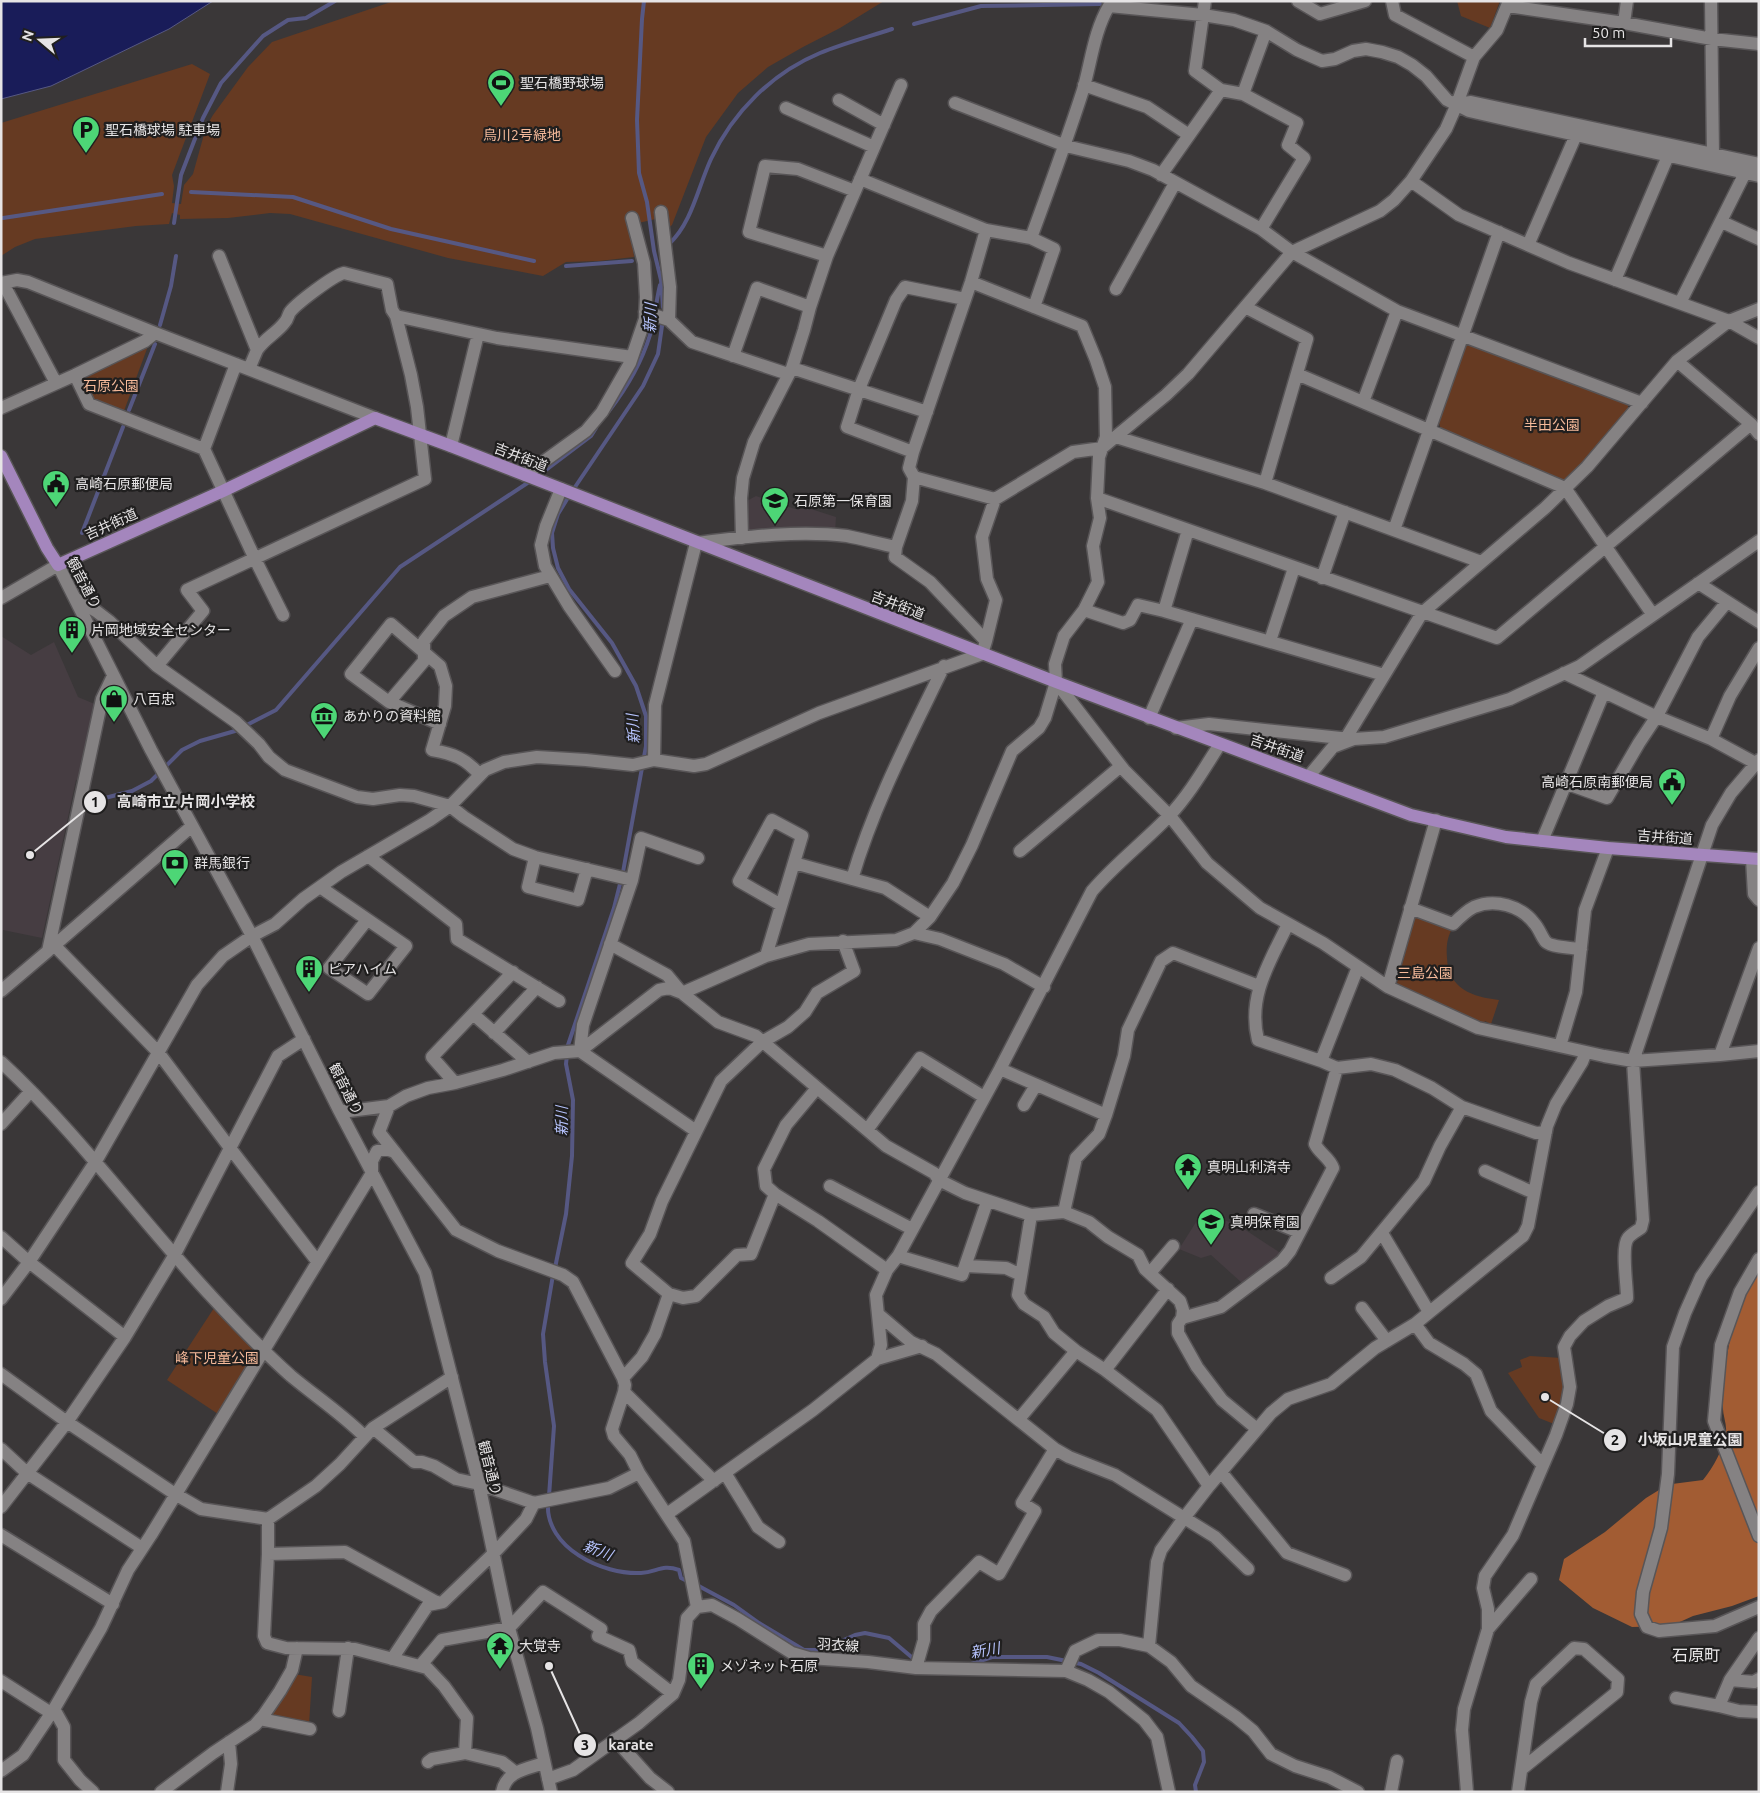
<svg xmlns="http://www.w3.org/2000/svg" width="1760" height="1793" font-family="Ubuntu,'Noto Sans JP',sans-serif">
<rect width="100%" height="100%" fill="#3a3738"/>
<path fill="#463d42" d="M756 496 795 509H811L836 517 835 533H745L743 503Z
M1 636 31 655 54 642 78 697 97 705 80 779 76 780 42 938 3 930 1 937Z
M1203 1211 1241 1227 1282 1254 1242 1283 1211 1255 1201 1258 1179 1249Z"/>
<path fill="#663a22" d="M394 1H884L840 28 803 47 768 67 738 93 706 137 672 225 667 229 664 217 630 225 634 257 599 261 566 262 543 276 448 258 290 214 270 213 228 218 180 219V215L172 213 169 224 136 226 35 239 15 247 1 256V123L192 64 210 74 172 175 174 186 172 203 181 204 184 185 193 174 206 127 213 115 248 67 272 42Z
M1457 1H1500L1490 28 1461 16Z
M1470 344 1628 403V411L1569 478 1564 480 1441 430 1439 423 1465 347Z
M148 346 124 411 94 400 84 377Z
M1420 915 1453 927C1447 937 1446 947 1447 958 1448 989 1473 997 1499 1000L1491 1024 1485 1021 1483 1025 1400 988 1397 983 1415 917Z
M214 1308 255 1347 256 1353 218 1414 167 1380Z
M1530 1356 1562 1358 1567 1388 1554 1424 1539 1418 1508 1373 1522 1367 1520 1360Z
M294 1674 312 1677 309 1725 269 1716Z"/>
<path fill="#a25c33" d="M1759 1270V1596L1732 1606 1693 1616 1671 1626 1632 1627 1593 1608 1559 1580 1564 1559 1605 1532 1646 1498 1659 1490 1672 1484 1703 1480C1714 1466 1723 1450 1726 1432 1727 1423 1722 1414 1723 1405 1723 1364 1733 1303 1759 1270Z"/>
<path fill="#191c59" stroke="#565883" d="M1 1H213L169 29 51 86 1 99Z"/>
<g fill="none" stroke-linecap="round" stroke-linejoin="round">
<path stroke="#565883" stroke-width="4" d="M644 1 642 19 637 120 639 173 647 202 654 251 661 280 663 307
M914 24 981 6 1100 4
M191 192 293 197 391 229 534 261
M3 218 162 194
M174 223 181 175 203 118 221 83 263 36 288 20 306 18 335 1
M669 244C692 223 698 187 711 159 733 112 772 73 820 53 844 43 868 37 892 29
M566 266 632 261
M160 325 171 286 176 256
M129 410 155 344
M609 411C626 389 642 361 650 335 655 319 656 301 660 285
M538 476 591 436 596 428
M573 490 643 386 658 354 663 319
M82 533 123 427
M88 799H101L132 791 151 781 182 750 200 741 235 731 276 710 400 567 532 480
M555 1268 566 1214 572 1156 573 1100 566 1064 568 1045 614 908 623 872 646 746V716L636 686 612 643 569 589 558 568 553 548 552 533 558 514 569 496
M549 1496 554 1426 545 1362 543 1334 553 1275
M548 1503C545 1548 603 1575 641 1573 657 1572 662 1564 679 1570L681 1578 689 1582
M695 1584 734 1605 759 1623 804 1650H821L855 1635 865 1633 889 1638 915 1660
M971 1664 992 1657H1047L1081 1664 1099 1673 1179 1723 1192 1737 1203 1751 1204 1762 1195 1785 1196 1792"/>
<defs>
<path id="minor" d="M1298 1 1320 14 1365 1
M1392 1 1395 15 1474 57
M1711 1 1713 155 1711 161
M1508 6 1624 23 1712 39 1759 44
M1624 23 1627 1
M1084 85 1147 107 1189 135
M1221 90 1243 94 1297 123 1288 145 1304 158 1261 229
M1243 94 1266 31
M839 100 884 125
M955 103 1066 146 1129 161 1153 170 1261 229 1292 252 1397 311 1642 403
M1457 104 1471 102 1759 164
M786 108 874 147
M1161 175 1221 90 1195 71 1205 1
M860 179 986 230 1031 238C1049 189 1067 140 1083 90 1091 63 1094 31 1109 6L1203 15 1234 20 1266 31 1297 50 1322 61 1335 59 1353 51 1366 49 1382 52 1398 57 1412 65 1426 76 1447 100 1469 111 1759 176
M1411 181 1459 215 1569 263 1729 321 1759 338
M661 212 670 287 669 320 692 342 788 374
M1722 222 1759 239
M1031 238 1054 249 1034 307
M1528 245 1579 128
M219 256 257 350 249 369
M827 256 749 232 765 166 798 169 855 191
M1615 280 1671 149
M1 283 17 280 28 282 155 333 375 418
M3 283 56 383
M1116 289 1175 183
M1680 303 1745 173 1746 166
M1245 307 1307 339 1265 483
M645 312 669 320
M396 316 497 338 632 357
M733 356 757 288 810 307
M1677 361 1751 424 1759 434
M236 364 204 449 255 559 283 615
M792 368 927 412
M1297 374 1565 488 1653 615
M75 375 89 404 204 449
M1363 402 1397 311
M1 408 75 375 145 341 155 333
M1116 437 1265 483 1481 562
M451 446 478 334
M913 452 847 427 859 389 896 300 905 287 965 299
M525 475 586 431 602 412 630 363 645 319 646 297 644 263 632 218
M914 477 995 499 1073 452 1102 448 1166 395 1188 374 1292 252 1380 211 1394 200 1411 181 1446 129 1457 104 1474 57 1497 30 1509 1
M561 489 546 526 541 545 545 566 569 606 615 671
M1097 498 1497 638 1751 424
M1188 530 1164 611 1384 675
M1394 530 1499 232
M742 538 741 498 743 478 754 442 792 368 804 330 810 307 827 256 901 85
M896 547 912 501 914 477 909 468 913 452 971 282 986 230
M1322 578 1345 512
M1698 583 1759 622
M1 598 58 565 151 750 252 936 339 1110 425 1273 479 1484 509 1628 537 1728 551 1792
M76 599 96 611 109 621 157 666 236 722 259 744 269 757 285 770 357 797 373 799 400 795 414 796 450 806 464 817 513 849 535 857 632 880
M1084 610 1123 623 1130 620 1138 605 1164 611
M986 641 996 600 987 579 982 537 995 499
M1270 641 1294 568
M157 666 203 611 187 590 425 479 417 407 411 375 396 316 392 310 387 284 344 273C334 275 297 303 290 312 288 315 288 319 285 322 277 333 265 338 257 350
M1564 673 1655 716 1711 739 1759 765
M1056 682 1124 770 1170 816 1207 863 1260 908 1323 943 1388 987 1478 1028 1604 1056 1633 1061 1720 1055 1759 1051
M389 702 424 661V641L444 616 472 597 550 576
M1149 718 1192 619
M440 724 389 702 351 674 391 624 440 666 446 686 445 706 432 750C454 754 465 758 480 775
M1176 728 1209 724 1350 739
M1346 738 1422 613 1545 508 1587 467 1677 361 1729 321 1759 309
M1711 739 1730 696 1759 648
M1309 776 1333 747 1354 739 1384 737 1510 699 1580 666 1759 541
M1565 783 1607 798 1639 743 1657 716 1698 637 1727 602
M1542 841 1604 692
M1020 851 1121 766
M368 856 456 924 457 939 559 1001
M535 857 528 887 578 900 587 869
M1752 859 1754 894 1759 900
M794 863 885 888 930 917
M852 879C874 804 910 736 944 666
M320 887 406 946 368 994 329 968 367 920
M1410 908 1453 924C1459 918 1466 911 1474 907 1495 898 1521 906 1534 923 1539 928 1542 938 1546 942 1551 947 1573 948 1581 949
M1288 924C1270 962 1247 996 1258 1040L1321 1061
M914 933 940 939 1004 964 1044 987
M610 944 667 975 682 993 718 1022 756 1036 886 1146 934 1173 939 1180 965 1193 1031 1215 1064 1212 1089 1222 1108 1237 1138 1255 1145 1269 1180 1301 1183 1310 1182 1318 1178 1324V1333L1197 1367 1222 1400 1257 1429
M54 945 158 1052 230 1148 317 1261
M49 950 192 826
M766 956 802 836 772 820 739 881 781 905
M1358 967 1321 1061 1337 1068 1371 1064 1395 1070 1432 1088 1462 1107 1536 1133 1546 1132
M1388 987 1436 820
M1 991 48 951 102 699 113 676
M473 1014 528 1062
M494 1033 537 987
M1560 1046 1576 992 1585 910 1608 848
M1720 1055 1759 948
M1 1062C79 1134 141 1221 213 1298 238 1325 264 1352 291 1376 315 1396 342 1414 364 1436
M1000 1069 1106 1115 1124 1056 1128 1030 1161 961 1173 953 1259 986
M455 1083 432 1057 513 972
M817 1088 786 1125 764 1169 766 1186 775 1194 818 1221 887 1270
M1024 1105 1036 1085
M389 1106 379 1132 456 1230 498 1251 563 1275 573 1282 623 1378 625 1385 624 1392 612 1429 614 1436 630 1455 639 1473 684 1541 697 1607
M339 1110 349 1111 389 1106 406 1096 428 1088 455 1083 503 1070 554 1053 580 1051 659 990 669 988 682 993 766 956 809 944 896 940 914 933 930 917 953 883 972 845 1012 751 1039 728 1045 718 1056 682 1055 664 1064 636 1084 610 1098 582 1093 546 1100 518 1097 498 1099 457 1106 437 1105 387 1096 360 1082 326 971 282
M1 1124 31 1091
M867 1130 920 1058 984 1097
M696 1131 580 1051 583 1025 632 880 641 838 698 858
M1485 1171 1534 1193
M830 1186 912 1229
M1759 1192 1701 1277 1685 1313 1673 1347 1668 1474 1661 1528 1643 1592 1641 1614 1647 1627 1659 1631 1715 1626 1759 1607
M775 1194 751 1254 737 1255 696 1296 683 1298 669 1294 632 1263 650 1234 662 1201 721 1081 762 1042 788 1027 805 1012 817 993 854 971 843 941
M1064 1212 1076 1158 1099 1134 1106 1115
M1254 1214 1299 1232
M1031 1215 1018 1295 1024 1304 1044 1317 1054 1333 1076 1351 1105 1370 1157 1410 1209 1486
M1382 1233 1429 1312
M1 1237 29 1262 125 1337
M898 1256 962 1275 987 1202
M1759 1259 1740 1292 1721 1345 1714 1421 1759 1536
M966 1266 1006 1268 1021 1275
M1150 1273 1173 1246
M1331 1278 1361 1257 1424 1181 1440 1146 1462 1107
M1 1299 29 1262 96 1161 197 985 223 956 252 936 275 924 303 899 341 872 430 820 450 806 485 770 504 762 537 757 586 760 633 765 654 760 694 766 706 764 819 713 982 654 986 641 930 582 895 557 896 547C880 544 863 539 847 536 797 530 745 537 696 543L655 705 654 760
M1362 1308 1387 1341
M878 1314 911 1342 936 1354 1055 1449 1069 1457 1115 1475 1215 1537 1248 1569
M1182 1318 1221 1307 1282 1261 1290 1251 1333 1168C1330 1158 1319 1153 1315 1144L1337 1068
M1415 1324 1429 1343 1464 1364 1476 1374 1491 1411 1543 1465
M877 1359 922 1346
M1105 1370 1168 1289
M1 1374 67 1422 175 1494 201 1509 268 1519 316 1486 340 1464 373 1428 452 1377
M623 1378 642 1357 655 1334 669 1294
M624 1392 714 1481
M1019 1419 1076 1351
M373 1428 414 1462H422L434 1466 456 1479 479 1484 534 1503
M1 1449 27 1473 142 1548
M1221 1472 1287 1553 1345 1575
M725 1473 758 1527 779 1542
M1 1507 67 1422 125 1337 174 1256 278 1056 304 1039
M667 1514 813 1410 877 1359 881 1345 876 1295 887 1270 898 1256 1000 1069 1092 891C1115 864 1144 842 1169 816 1189 795 1204 769 1220 744
M268 1519V1554L264 1636 267 1643 286 1648 355 1649 427 1668 444 1686 467 1718 465 1753 502 1762 516 1773
M1 1535 113 1604
M268 1554 345 1552 438 1603
M1488 1629 1531 1579
M1759 1638 1730 1680 1754 1682 1759 1679
M1149 1646 1157 1562 1161 1550 1184 1518 1209 1486 1271 1413 1288 1399 1331 1384 1375 1348 1415 1324 1523 1236 1528 1226 1547 1126 1556 1104 1582 1062 1586 1052
M392 1659 428 1605 443 1602 494 1553 526 1519 534 1503 609 1488 639 1473
M420 1666 442 1640 509 1628 543 1592 601 1629 598 1636 629 1650 632 1662 673 1694
M916 1668 924 1640V1624L931 1611 979 1562 999 1574 1035 1511 1022 1503 1055 1449
M1066 1671 1075 1651 1098 1640H1120L1149 1646 1171 1662 1191 1686 1236 1717 1253 1731 1271 1754 1295 1766 1329 1777 1358 1792
M1730 1680 1719 1706 1739 1711 1759 1712
M1 1681 51 1713
M1676 1698 1719 1706
M54 1709 64 1727V1760L80 1780 93 1792
M339 1711 348 1648
M260 1719 310 1729
M615 1739 650 1778 668 1792
M428 1762 432 1759 465 1753
M1 1771 23 1755 54 1709 101 1628 128 1570 151 1535 372 1173V1161L377 1151 386 1149 395 1152
M548 1779 573 1770 639 1723 673 1694 679 1680 687 1618 697 1607 712 1605 738 1619 792 1653 809 1658 868 1662 916 1668 1066 1671 1088 1680 1109 1692 1144 1720 1157 1737 1169 1792
M161 1792 213 1753 255 1725 263 1716 280 1691 292 1670 297 1648
M227 1792 231 1764 229 1742
M502 1792C506 1771 526 1769 544 1763
M1391 1792 1397 1761
M1467 1792 1462 1730 1464 1709 1488 1629V1609L1483 1588 1485 1576 1513 1535 1556 1435 1567 1404 1570 1387 1564 1347 1570 1336 1584 1321 1608 1306 1627 1298C1627 1284 1621 1247 1628 1238 1631 1234 1637 1231 1641 1228L1643 1220 1633 1061 1712 825 1731 793 1759 760
M1518 1792 1531 1702 1536 1684 1574 1648 1584 1649 1618 1679 1617 1692 1523 1768"/>
<path id="major" d="M1 456 47 548 58 565 223 491 375 418 451 446 1056 682 1411 815 1506 837 1608 848 1759 859"/>
</defs>
<use href="#minor" stroke="#585557" stroke-width="15"/>
<use href="#major" stroke="#585557" stroke-width="15"/>
<use href="#minor" stroke="#858283" stroke-width="12"/>
<use href="#major" stroke="#a486bd" stroke-width="12"/>
</g>
<defs>
<symbol id="stadium-pin" viewBox="-11 -11 22 30"><path d="M0 17L-7.5 6A9.5 9.5 0 1 1 7.5 6Z" fill="#4dd676" stroke="#201f1f"/><path d="M0-5a6.5 5 0 1 0 0 10a6.5 5 0 1 0 0-10ZM-3.5-1.8h7v3.6h-7Z" fill="#111"/></symbol>
<symbol id="parking-pin" viewBox="-11 -11 22 30"><path d="M0 17L-7.5 6A9.5 9.5 0 1 1 7.5 6Z" fill="#4dd676" stroke="#201f1f"/><path d="M-3.5-5.5H1a3.5 3.5 0 0 1 0 7H-1V5.5H-3.5ZM-1-3.4V-.6H.8a1.4 1.4 0 0 0 0-2.8Z" fill="#111"/></symbol>
<symbol id="civic-pin" viewBox="-11 -11 22 30"><path d="M0 17L-7.5 6A9.5 9.5 0 1 1 7.5 6Z" fill="#4dd676" stroke="#201f1f"/><path d="M-.6-6.5H3V-4.5H.6V-3L4-1V1h2V6H-6V1h2V-1L-.6-3ZM-1.2 2.5V6h2.4V2.5Z" fill="#111"/></symbol>
<symbol id="school-pin" viewBox="-11 -11 22 30"><path d="M0 17L-7.5 6A9.5 9.5 0 1 1 7.5 6Z" fill="#4dd676" stroke="#201f1f"/><path d="M0-5L7-2L0 1L-7-2ZM-4 1L0 2.5L4 1V4Q0 6-4 4Z" fill="#111"/></symbol>
<symbol id="building-pin" viewBox="-11 -11 22 30"><path d="M0 17L-7.5 6A9.5 9.5 0 1 1 7.5 6Z" fill="#4dd676" stroke="#201f1f"/><path d="M-4-6H4V6H1V3H-1V6H-4ZM-2.5-4.3h1.7v1.8h-1.7ZM.8-4.3h1.7v1.8H.8ZM-2.5-1h1.7V.8h-1.7ZM.8-1h1.7V.8H.8Z" fill="#111"/></symbol>
<symbol id="shop-pin" viewBox="-11 -11 22 30"><path d="M0 17L-7.5 6A9.5 9.5 0 1 1 7.5 6Z" fill="#4dd676" stroke="#201f1f"/><path d="M-5-2.5h2.3a2.7 3.5 0 0 1 5.4 0H5L5.5 6h-11ZM-1.5-2.5h3a1.5 2.3 0 0 0-3 0Z" fill="#111"/></symbol>
<symbol id="museum-pin" viewBox="-11 -11 22 30"><path d="M0 17L-7.5 6A9.5 9.5 0 1 1 7.5 6Z" fill="#4dd676" stroke="#201f1f"/><path d="M0-6L6-3V-2H-6V-3ZM-5-1h2V3h-2ZM-1-1h2V3h-2ZM3-1h2V3H3ZM-6 4H6V6H-6Z" fill="#111"/></symbol>
<symbol id="bank-pin" viewBox="-11 -11 22 30"><path d="M0 17L-7.5 6A9.5 9.5 0 1 1 7.5 6Z" fill="#4dd676" stroke="#201f1f"/><path d="M-6-4H6V4H-6ZM0-2.3a2.3 2.3 0 1 0 0 4.6a2.3 2.3 0 1 0 0-4.6Z" fill="#111"/></symbol>
<symbol id="temple-pin" viewBox="-11 -11 22 30"><path d="M0 17L-7.5 6A9.5 9.5 0 1 1 7.5 6Z" fill="#4dd676" stroke="#201f1f"/><path d="M0-6L5-2H3V0L6.5 2.5H4V6H1.5V3h-3V6H-4V2.5H-6.5L-3 0V-2H-5Z" fill="#111"/></symbol>
</defs>
<g fill-rule="evenodd">
<use href="#stadium-pin" x="485" y="67" width="32" height="43"/>
<use href="#parking-pin" x="70" y="114" width="32" height="43"/>
<use href="#civic-pin" x="40" y="468" width="32" height="43"/>
<use href="#school-pin" x="759" y="485" width="32" height="43"/>
<use href="#building-pin" x="56" y="614" width="32" height="43"/>
<use href="#shop-pin" x="98" y="683" width="32" height="43"/>
<use href="#museum-pin" x="308" y="700" width="32" height="43"/>
<use href="#civic-pin" x="1656" y="766" width="32" height="43"/>
<use href="#bank-pin" x="159" y="847" width="32" height="43"/>
<use href="#building-pin" x="293" y="953" width="32" height="43"/>
<use href="#temple-pin" x="1172" y="1151" width="32" height="43"/>
<use href="#school-pin" x="1195" y="1206" width="32" height="43"/>
<use href="#temple-pin" x="484" y="1630" width="32" height="43"/>
<use href="#building-pin" x="685" y="1650" width="32" height="43"/>
</g>
<g text-anchor="middle" dominant-baseline="central" stroke-width="4.5" stroke-linejoin="round" paint-order="stroke">
<g font-size="14" fill="#e6e4e5" stroke="#201f1f" text-anchor="start">
<text x="520" y="83">聖石橋野球場</text>
<text x="105" y="130">聖石橋球場 駐車場</text>
<text x="75" y="484">高崎石原郵便局</text>
<text x="794" y="501">石原第一保育園</text>
<text x="91" y="630">片岡地域安全センター</text>
<text x="133" y="699">八百忠</text>
<text x="343" y="716">あかりの資料館</text>
<text x="1653" y="782" text-anchor="end">高崎石原南郵便局</text>
<text x="194" y="863">群馬銀行</text>
<text x="328" y="969">ピアハイム</text>
<text x="1207" y="1167">真明山利済寺</text>
<text x="1230" y="1222">真明保育園</text>
<text x="519" y="1646">大覚寺</text>
<text x="720" y="1666">メゾネット石原</text>
</g>
<g font-size="14" fill="#f6ba9a" stroke="#201f1f">
<text x="522" y="135">烏川2号緑地</text>
<text x="111" y="386">石原公園</text>
<text x="1552" y="425">半田公園</text>
<text x="1425" y="973">三島公園</text>
<text x="217" y="1358">峰下児童公園</text>
</g>
<g font-size="14" fill="#e6e4e5" stroke="#201f1f">
<text transform="translate(521 457) rotate(21)">吉井街道</text>
<text transform="translate(111 524) rotate(-24)">吉井街道</text>
<text transform="translate(84 583) rotate(62)">観音通り</text>
<text transform="translate(898 605) rotate(21)">吉井街道</text>
<text transform="translate(1277 748) rotate(19)">吉井街道</text>
<text transform="translate(1665 837) rotate(4)">吉井街道</text>
<text transform="translate(346 1089) rotate(63)">観音通り</text>
<text transform="translate(490 1468) rotate(76)">観音通り</text>
<text transform="translate(838 1645) rotate(4)">羽衣線</text>
</g>
<g font-size="15" font-style="italic" fill="#b6c3fd" stroke="#201f1f">
<text transform="translate(650 318) rotate(-88)">新川</text>
<text transform="translate(633 729) rotate(-94)">新川</text>
<text transform="translate(561 1121) rotate(-90)">新川</text>
<text transform="translate(598 1550) rotate(21)">新川</text>
<text transform="translate(985 1650) rotate(-10)">新川</text>
</g>
<g font-size="16" fill="#e6e4e5" stroke="#201f1f">
<text x="1696" y="1655">石原町</text>
</g>
</g>
<path fill="none" stroke="#e6e4e5" stroke-width="2" d="M30 855L95 802M1545 1397L1615 1440M549 1666L585 1745"/>
<g fill="#e6e4e5" stroke="#201f1f" stroke-width="2">
<circle cx="30" cy="855" r="5"/>
<circle cx="1545" cy="1397" r="5"/>
<circle cx="549" cy="1666" r="5"/>
<circle cx="95" cy="802" r="12"/>
<circle cx="1615" cy="1440" r="12"/>
<circle cx="585" cy="1745" r="12"/>
</g>
<g font-size="15" text-anchor="middle" font-weight="bold" fill="#111">
<text x="95" y="807">1</text>
<text x="1615" y="1445">2</text>
<text x="585" y="1750">3</text>
</g>
<g font-size="15" text-anchor="middle" font-weight="bold" fill="#e6e4e5" stroke="#201f1f" stroke-width="4.5" stroke-linejoin="round" paint-order="stroke">
<text x="186" y="807">高崎市立 片岡小学校</text>
<text x="1690" y="1445">小坂山児童公園</text>
<text x="631" y="1750">karate</text>
</g>
<rect width="1760" height="1793" fill="none" stroke="#e6e4e5" stroke-width="5"/>
<g transform="translate(40 40) rotate(289)" stroke="#201f1f" stroke-width="4" paint-order="stroke">
<path d="M0-4L9 19L0 12L-9 19Z" fill="#e6e4e5"/>
<text y="-8" font-size="14" font-weight="bold" text-anchor="middle" fill="#e6e4e5">N</text>
</g>
<path d="M1585 38v8h86v-8" fill="none" stroke="#e6e4e5" stroke-width="2.5"/>
<text x="1592" y="38" font-size="15" fill="#e6e4e5" stroke="#201f1f" stroke-width="4" paint-order="stroke">50 m</text>
</svg>
